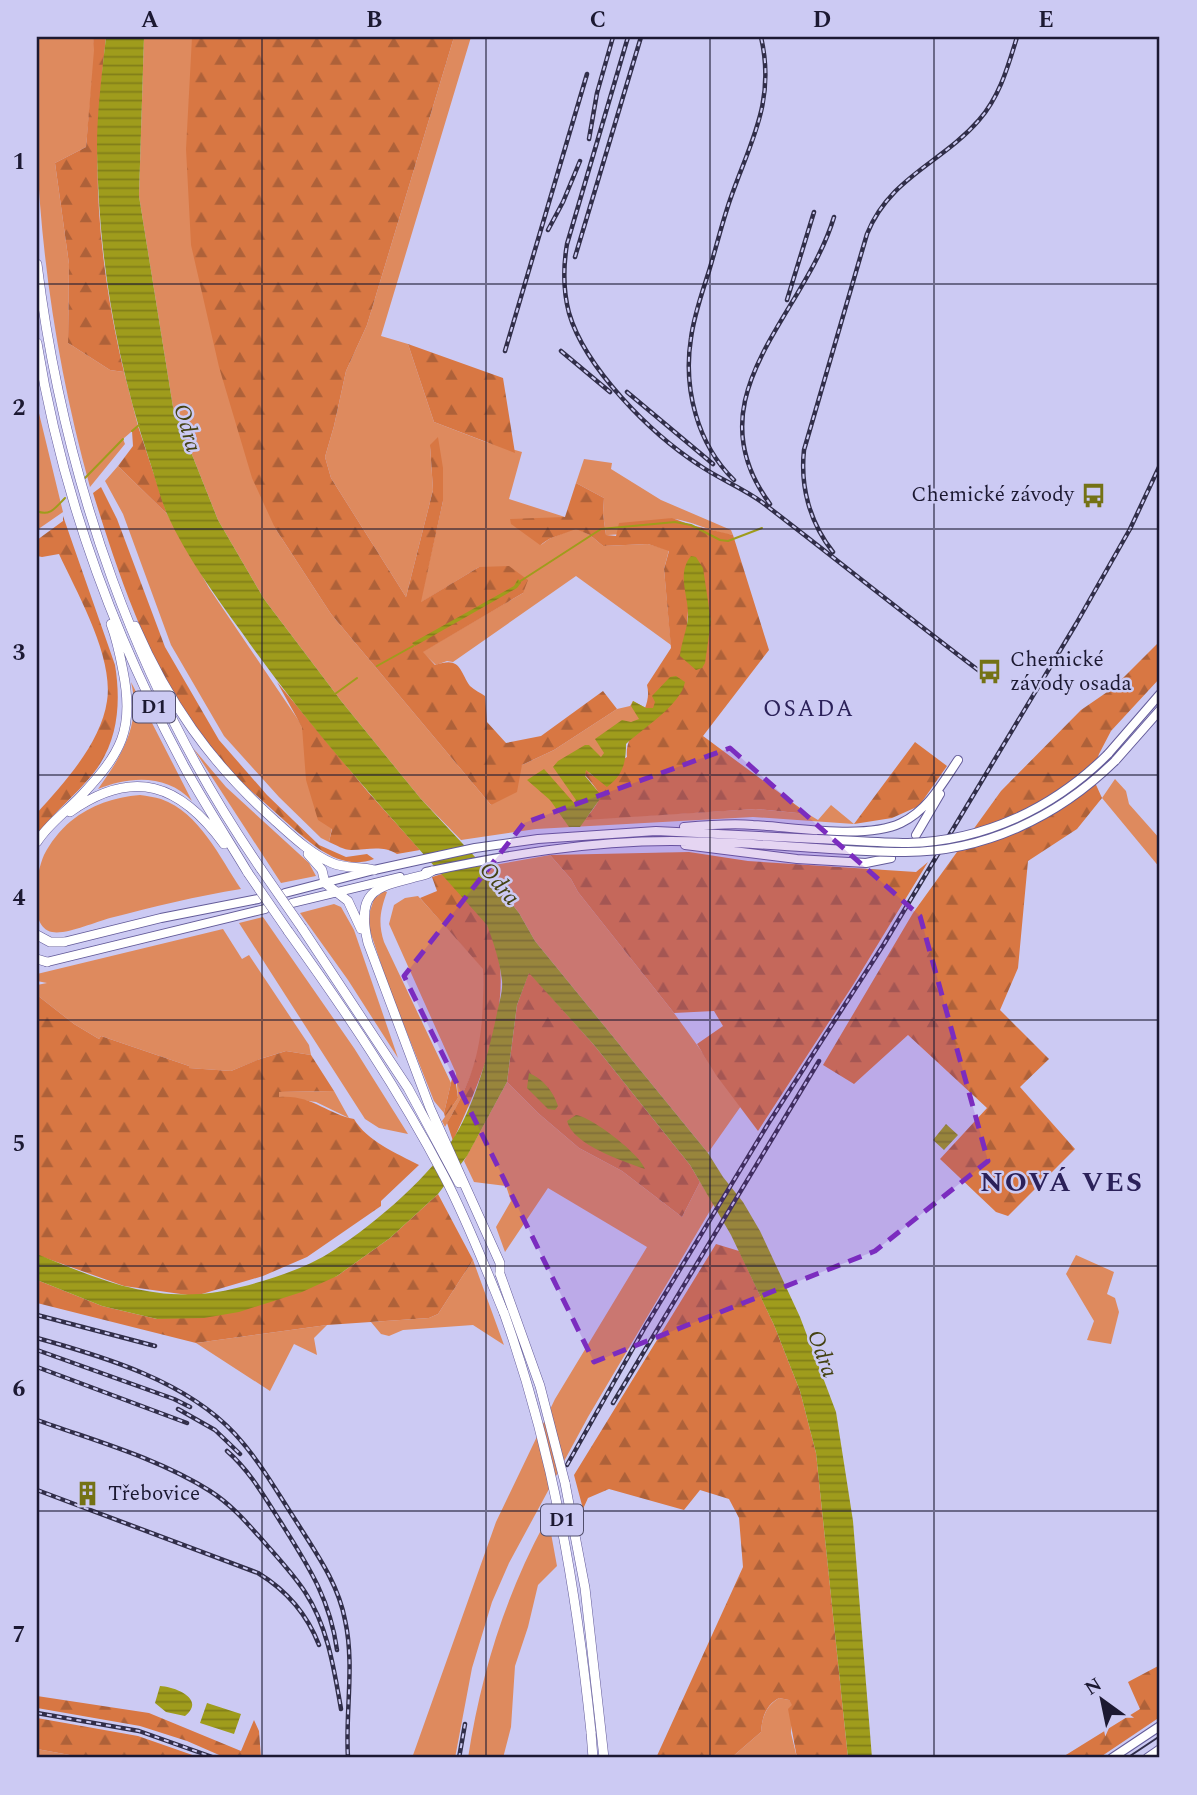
<svg xmlns="http://www.w3.org/2000/svg" width="1197" height="1795" font-family="Spectral,serif">
<defs>
<pattern id="forest-firs" width="22" height="20" patternUnits="userSpaceOnUse" patternTransform="scale(1.75)"><rect width="22" height="20" fill="#d87743"/><path d="M5 1l3.5 6h-7zM16 11l3.5 6h-7z" fill="#ae6139"/></pattern>
<pattern id="water-rules" width="6" height="5" patternUnits="userSpaceOnUse" patternTransform="scale(1.75)"><rect width="6" height="5" fill="#9f9c1c"/><path d="M0 2.5h6" fill="none" stroke="#817e19"/></pattern>
</defs>
<rect width="100%" height="100%" fill="#cccaf3"/>
<path fill="#de8a5e" d="M37 37H93L95 50 86 147 55 163 69 264 68 343 110 370 124 372 138 426 123 439 125 444 90 487C60 379 42 267 37 155 35 116 37 76 37 37Z
M144 37H192L275 528 331 614 491 805 522 765 554 750 617 709 630 706 633 701 646 708 653 709 585 776 600 794 586 819 756 809 808 814 818 820 831 805 854 824 753 817 536 829 461 840 421 799 342 702 264 599 218 520 173 407 139 196Z
M454 37H471L381 336 408 344 434 422 486 442 522 452 509 499 565 517 541 545 549 539 576 528 590 535 603 546 648 544 669 550 664 569 671 645 576 576 453 662 447 661 436 665 422 652 523 593 479 567 420 603 443 501 430 445 433 490 406 597 331 478 325 457 334 426 346 371 367 325Z
M37 405 63 512 37 530Z
M584 459 612 463 611 469 661 500 731 530 733 535C715 534 683 517 669 519 647 522 628 536 606 535L603 514 604 498 576 483Z
M118 466 167 514 209 588 303 727 332 828 329 842 321 838 279 797 224 736 171 645 123 514 105 481Z
M131 682 192 801C167 774 130 776 98 789 121 757 142 724 131 682Z
M193 748 226 787 309 863 316 876 281 883Z
M1115 779 1126 791 1129 804 1160 839V868L1102 798Z
M140 795C147 796 155 797 161 799 200 813 220 858 241 889 197 896 153 907 110 918 95 922 66 935 52 932 27 927 36 872 44 855 50 843 60 830 71 821 91 805 114 797 140 795Z
M550 855 571 879 578 892 674 1013 741 1106 708 1153 535 941 519 913 483 867Z
M384 891 387 892C380 911 378 923 384 942L451 1083 444 1113 434 1101 388 985 369 928 370 911 374 899Z
M418 896 483 968C483 990 485 1014 482 1035 476 1069 462 1098 445 1127L442 1121 458 1098 456 1073 389 924 394 905 405 898Z
M334 904 341 907 354 930 398 1058 348 980 300 913Z
M263 917 354 1048 408 1134 379 1128 365 1119 239 923Z
M223 929 242 959 249 955 309 1045 311 1055 286 1051 260 1059 231 1071 188 1068 189 1066 101 1036 99 1039 74 1024 37 995V985L47 983 37 981V974Z
M507 1082 538 1113 579 1148 622 1171 682 1217 700 1182 714 1204 588 1417 509 1563 492 1602 472 1668 455 1758H412L496 1522 555 1399 647 1247 548 1188 505 1252 496 1227 511 1201 506 1186 474 1182 464 1161Z
M334 1091 349 1118 316 1102 279 1097V1092Z
M1076 1255 1114 1272 1107 1294 1115 1298 1119 1312 1111 1344 1087 1340 1094 1321 1066 1274Z
M473 1260 504 1345 473 1325 403 1330 389 1336 381 1334 371 1322 429 1318 438 1314Z
M327 1325 314 1338 317 1355 294 1344 270 1391 196 1343Z
M548 1517 557 1566 538 1585 528 1627 515 1666 511 1727 503 1758H468C481 1673 506 1593 548 1517Z
M779 1698 789 1700 793 1705 791 1733 797 1758H731L761 1732C762 1717 766 1706 779 1698Z
M37 1749 86 1758H37Z"/>
<path fill="url(#forest-firs)" fill-rule="evenodd" d="M93 37H106C102 72 99 108 98 144 95 217 107 301 124 372L110 370 68 343 69 264 55 163 86 147 94 50Z
M192 37H454L367 325 346 371 334 426 325 457 331 478 406 597 433 490 430 445 438 437 443 468V501L421 602 479 567 509 566 528 580 523 593 423 652 435 665C461 656 459 670 470 686 474 690 481 693 485 696L487 722 506 743 541 736 603 691 617 709 554 750 522 765 517 792 491 805 331 614 275 528 252 478 219 367 191 245 186 149Z
M408 344 503 378 515 453 434 422Z
M138 426 167 514 118 466 133 446 132 431Z
M576 483 604 498 603 514 606 535 616 536 619 523 672 518 691 525 733 535 769 650 703 736 808 814 756 809 585 820C603 795 605 799 585 775L586 770 593 776 627 757C624 732 654 712 647 685L671 648 664 569 669 551 648 544 603 546 590 535 576 529 549 539 540 545 511 524 510 519 565 517ZM707 602 711 621 687 627 688 611Z
M101 487 117 519 165 647 219 740 267 795 319 845 346 857 367 854 374 859C340 872 310 843 286 822 257 796 227 771 204 740 149 667 120 579 93 493Z
M63 516 115 665C122 708 117 750 85 783 69 801 50 816 37 836V813C64 783 101 743 107 701 114 657 77 593 59 554L42 557 37 556V540L63 521Z
M1160 641V678L1111 731 1099 754 1092 776 1102 798 1077 829 1028 861 1018 968 1000 1010 1049 1059 1020 1087 1075 1149 1008 1216 996 1212 940 1159 987 1108 908 1035 854 1084 823 1065 913 913 1001 791 1081 710 1113 688Z
M277 682 368 792 420 850 397 854C382 845 368 850 351 850 344 850 336 845 329 842L332 829 318 820 306 780 302 727Z
M915 742 947 766 919 806 892 818 854 824Z
M689 852 748 861 916 872 928 862 853 985 758 1131 716 1075 697 1044 723 1026 714 1011 674 1013 578 892 571 879 550 855Z
M442 874C454 888 479 911 488 926 522 989 480 1082 453 1141L447 1123C480 1068 484 1032 483 969L420 898 437 891 432 877Z
M529 972 594 1045 690 1165 700 1182 682 1217 622 1171 579 1148 538 1113 507 1082 517 1005Z
M37 995 74 1024 99 1039 101 1036 189 1066V1068L231 1071 257 1060 286 1051 311 1055 334 1091 279 1092V1097C311 1094 327 1114 354 1119 367 1141 396 1153 419 1165L381 1201V1206L307 1257 263 1276 195 1296 124 1286 37 1255Z
M454 1070 458 1098 445 1117 444 1113Z
M438 1194 473 1260 438 1314 429 1318 327 1325 196 1343 37 1303V1280L102 1306 157 1319 337 1276 390 1238Z
M716 1244 739 1251 774 1325 800 1391 816 1453 848 1758H797L788 1709 792 1705 789 1700 779 1698C766 1705 762 1717 761 1732L731 1758H656L743 1567 739 1518 729 1499 700 1490 684 1510 609 1489 588 1498 583 1509 574 1475Z
M1160 1665V1717L1099 1758H1061L1140 1709 1128 1682Z
M37 1696 149 1713 241 1751 254 1720 259 1731 261 1758H226L187 1741 140 1726 37 1708Z
M37 1718 138 1736 201 1758H86L37 1749Z"/>
<path fill="url(#water-rules)" d="M106 37H144L139 196 173 407 218 520 264 599 342 702 421 799 476 858 519 913 535 941 708 1153 723 1177 743 1202 760 1231 800 1317 836 1412 853 1521 872 1758H848L816 1453 800 1391 774 1325 731 1235 690 1165 594 1045 529 973 517 1005 507 1082 467 1156 438 1194 390 1238 337 1276 302 1292 239 1312 204 1318 157 1319 102 1306 37 1280V1254C91 1276 139 1298 200 1294 234 1292 296 1273 326 1255 368 1230 424 1182 451 1142 474 1109 489 1052 497 1013 499 1003 503 991 502 981 500 962 494 944 487 925 403 831 316 738 243 634 216 597 186 556 167 514 159 495 154 473 147 453 115 355 98 252 97 147 97 111 102 73 106 37Z
M691 556 696 557 703 568 711 621 705 663 702 668 696 670 680 656C681 643 687 630 688 617 689 596 676 574 691 556Z
M518 579 521 583 517 588 415 646 412 643 514 586Z
M676 676 685 682C681 705 642 729 626 744 626 763 623 775 607 787L586 770 585 776 600 794V799L580 827H569L550 800 527 780 544 769 574 803 576 800 553 767 558 761 585 745H589L601 757 604 753 595 739 622 720 631 722 639 719 631 706 633 701 646 708H653L655 702 652 696 670 677Z
M529 1073C543 1079 553 1091 558 1106L555 1110 548 1109 527 1088Z
M576 1115C592 1117 640 1154 645 1169 623 1161 573 1145 567 1121Z
M946 1124 958 1135 944 1150 933 1140Z
M160 1686C176 1687 206 1699 185 1716L166 1712 155 1703Z
M207 1703 241 1714 234 1734 200 1723Z"/>
<g fill="none" stroke-linecap="round" stroke-linejoin="round">
<path stroke="#9f9c1c" stroke-width="2" d="M132 431 139 425
M85 478 123 439
M37 511C50 517 56 507 65 498
M519 582 601 529 675 522 691 525 720 540 728 541 762 528
M377 666 413 646
M335 694 357 678"/>
<defs>
<path id="major" d="M1108 754 1160 694
M1115 761 1160 710
M684 827C707 825 730 823 753 825 793 827 866 840 901 823 928 810 942 784 958 760
M916 835 940 794
M685 845 797 859 866 863 891 858
M426 872C507 855 588 841 671 841 719 841 768 845 816 848
M285 893 374 870 475 848 538 839 656 831 817 839
M292 903 400 877
M64 942 161 918 258 899
M47 962 265 909
M1112 1758 1160 1726
M1147 1758 1160 1749"/>
<path id="highway" d="M37 264C64 481 137 689 261 869
M37 343C61 491 113 635 185 768 204 803 227 838 248 873
M135 626C168 702 210 762 272 818 290 834 309 853 332 863 346 869 360 866 374 870
M70 812C134 767 180 784 224 844
M37 842C48 824 66 812 81 796 121 753 135 730 123 671 120 655 117 640 111 624
M308 854 322 870 325 883 348 901 361 929
M432 871 427 874C381 887 354 885 368 943L430 1108 500 1263V1274
M302 928 408 1088 459 1183
M288 931C345 1010 399 1090 444 1176 467 1220 485 1267 504 1313
M37 935 50 942H64
M37 959 47 962
M565 1483 585 1588 604 1758
M591 1732 593 1758"/>
</defs>
<use href="#major" stroke="#635b99" stroke-width="10"/>
<use href="#highway" stroke="#635b99" stroke-width="10"/>
<use href="#major" stroke="#fff" stroke-width="8"/>
<use href="#highway" stroke="#fff" stroke-width="9"/>
<path stroke="#312e49" stroke-width="2" d="M1127 1758 1160 1736"/>
<defs>
<path id="rail" d="M628 37 567 244C563 268 563 290 569 313 585 368 651 434 699 465 719 479 743 488 763 503 836 559 908 617 982 673
M589 139 597 93 613 37
M548 230 563 202 580 161
M575 257 641 37
M787 300 814 212
M505 351 587 74
M561 351 610 392
M627 392 713 464
M734 480C697 444 683 388 691 338 694 315 702 293 709 271 716 248 722 223 730 200 750 142 776 102 761 37
M770 504C690 396 804 317 834 217
M833 552C810 523 800 487 804 450L867 234C890 177 942 163 979 120 1000 96 1008 66 1017 37
M37 1315 155 1346
M37 1338C105 1357 186 1381 235 1434 259 1460 277 1492 296 1521 316 1553 338 1583 345 1620 355 1665 345 1713 348 1758
M37 1350 174 1399 190 1407
M37 1367 187 1423
M613 1403 819 1061
M178 1409 215 1430 240 1454
M37 1420C95 1441 158 1458 210 1491 232 1505 247 1523 264 1542 278 1558 293 1574 305 1592 328 1627 334 1669 341 1709
M227 1451C249 1470 264 1496 280 1521 307 1564 330 1598 337 1650
M567 1465 645 1327 768 1124 884 944 1076 624 1130 529 1160 465
M37 1490 258 1573C286 1590 307 1614 319 1645
M37 1713 139 1731 215 1758
M459 1758 465 1724"/>
</defs>
<use href="#rail" stroke="#312e49" stroke-width="4.5"/>
<use href="#rail" stroke="#cccaf3" stroke-width="2" stroke-dasharray="5" stroke-linecap="butt"/>
<defs>
<path id="major-bridge" d="M817 839C847 840 877 843 908 843 984 841 1054 808 1108 754
M816 848C845 850 874 852 902 852 983 853 1058 817 1115 761"/>
<path id="highway-bridge" d="M261 869 302 928
M248 873 288 931
M500 1274 540 1386 565 1483
M504 1313C553 1451 576 1587 591 1732"/>
</defs>
<use href="#major-bridge" stroke="#635b99" stroke-width="10" stroke-linecap="butt"/>
<use href="#highway-bridge" stroke="#635b99" stroke-width="10" stroke-linecap="butt"/>
<use href="#major-bridge" stroke="#fff" stroke-width="8"/>
<use href="#highway-bridge" stroke="#fff" stroke-width="9"/>
</g>
<path fill="#7b2cbf" fill-opacity="0.2" stroke="#7b2cbf" stroke-width="5" stroke-dasharray="14 9" stroke-linejoin="round" d="M730 748 920 916 988 1161 875 1251 594 1362 404 976 524 823Z"/>
<path fill="none" stroke="#1c1932" stroke-width="2" stroke-opacity="0.55" d="M262 37V1758M486 37V1758M710 37V1758M934 37V1758M37 284H1160M37 529H1160M37 775H1160M37 1020H1160M37 1266H1160M37 1511H1160"/>
<defs>
<symbol id="bus-bare" viewBox="-9 -9 18 18"><path d="M-5-6H5V4H4V6H2V4H-2V6H-4V4H-5ZM-3.5-4V0h7V-4ZM-3.5 1.2v1.5H-2V1.2ZM2 1.2v1.5H3.5V1.2Z" fill="#747215" stroke="#cccaf3" stroke-width="2.5" paint-order="stroke"/></symbol>
<symbol id="building-bare" viewBox="-9 -9 18 18"><path d="M-4-6H4V6H1V3H-1V6H-4ZM-2.5-4.3h1.7v1.8h-1.7ZM.8-4.3h1.7v1.8H.8ZM-2.5-1h1.7V.8h-1.7ZM.8-1h1.7V.8H.8Z" fill="#747215" stroke="#cccaf3" stroke-width="2.5" paint-order="stroke"/></symbol>
</defs>
<g fill-rule="evenodd">
<use href="#bus-bare" x="1076" y="478" width="35" height="35"/>
<use href="#bus-bare" x="972" y="654" width="35" height="35"/>
<use href="#building-bare" x="70" y="1476" width="35" height="35"/>
</g>
<g text-anchor="middle" dominant-baseline="central" stroke-width="5" stroke-linejoin="round" paint-order="stroke">
<g fill="#cccaf3" stroke="#514e6c" stroke-width="2">
<rect x="133" y="691.5" width="42" height="31" rx="5"/>
<rect x="541" y="1504.5" width="42" height="31" rx="5"/>
</g>
<g font-size="19" font-weight="bold" fill="#1c1932">
<text x="154" y="707">D1</text>
<text x="562" y="1520">D1</text>
</g>
<g font-size="21" fill="#1c1932" stroke="#cccaf3" text-anchor="start">
<text x="1074" y="495" text-anchor="end">Chemické závody</text>
<text x="1010" y="660">Chemické<tspan x="1010" dy="24">závody osada</tspan></text>
<text x="108" y="1494">Třebovice</text>
</g>
<g font-size="23" font-style="italic" fill="#444212" stroke="#cccaf3">
<text transform="translate(187 428) rotate(74)">Odra</text>
<text transform="translate(499 884) rotate(50)">Odra</text>
<text transform="translate(822 1354) rotate(70)">Odra</text>
</g>
<g font-size="23" letter-spacing="2" fill="#2b2159" stroke="#cccaf3">
<text x="809" y="709">OSADA</text>
</g>
<g font-size="28" font-weight="bold" letter-spacing="2" fill="#2b2159" stroke="#cccaf3">
<text x="1062" y="1182">NOVÁ VES</text>
</g>
</g>
<rect width="1197" height="1795" fill="none" stroke="#cccaf3" stroke-width="77"/>
<g transform="translate(1102 1700) rotate(327)" stroke="#cccaf3" stroke-width="5" paint-order="stroke">
<path d="M0-5L12 26L0 18L-12 26Z" fill="#1c1932"/>
<text y="-10" font-size="19" font-weight="bold" text-anchor="middle" fill="#1c1932">N</text>
</g>
<rect x="38" y="38" width="1120" height="1718" fill="none" stroke="#1c1932" stroke-width="2.5"/>
<g font-size="23" text-anchor="middle" font-weight="bold" fill="#1c1932">
<text x="150" y="27">A</text>
<text x="374" y="27">B</text>
<text x="598" y="27">C</text>
<text x="822" y="27">D</text>
<text x="1046" y="27">E</text>
<text x="19" y="169">1</text>
<text x="19" y="415">2</text>
<text x="19" y="660">3</text>
<text x="19" y="905">4</text>
<text x="19" y="1151">5</text>
<text x="19" y="1396">6</text>
<text x="19" y="1642">7</text>
</g>
</svg>
